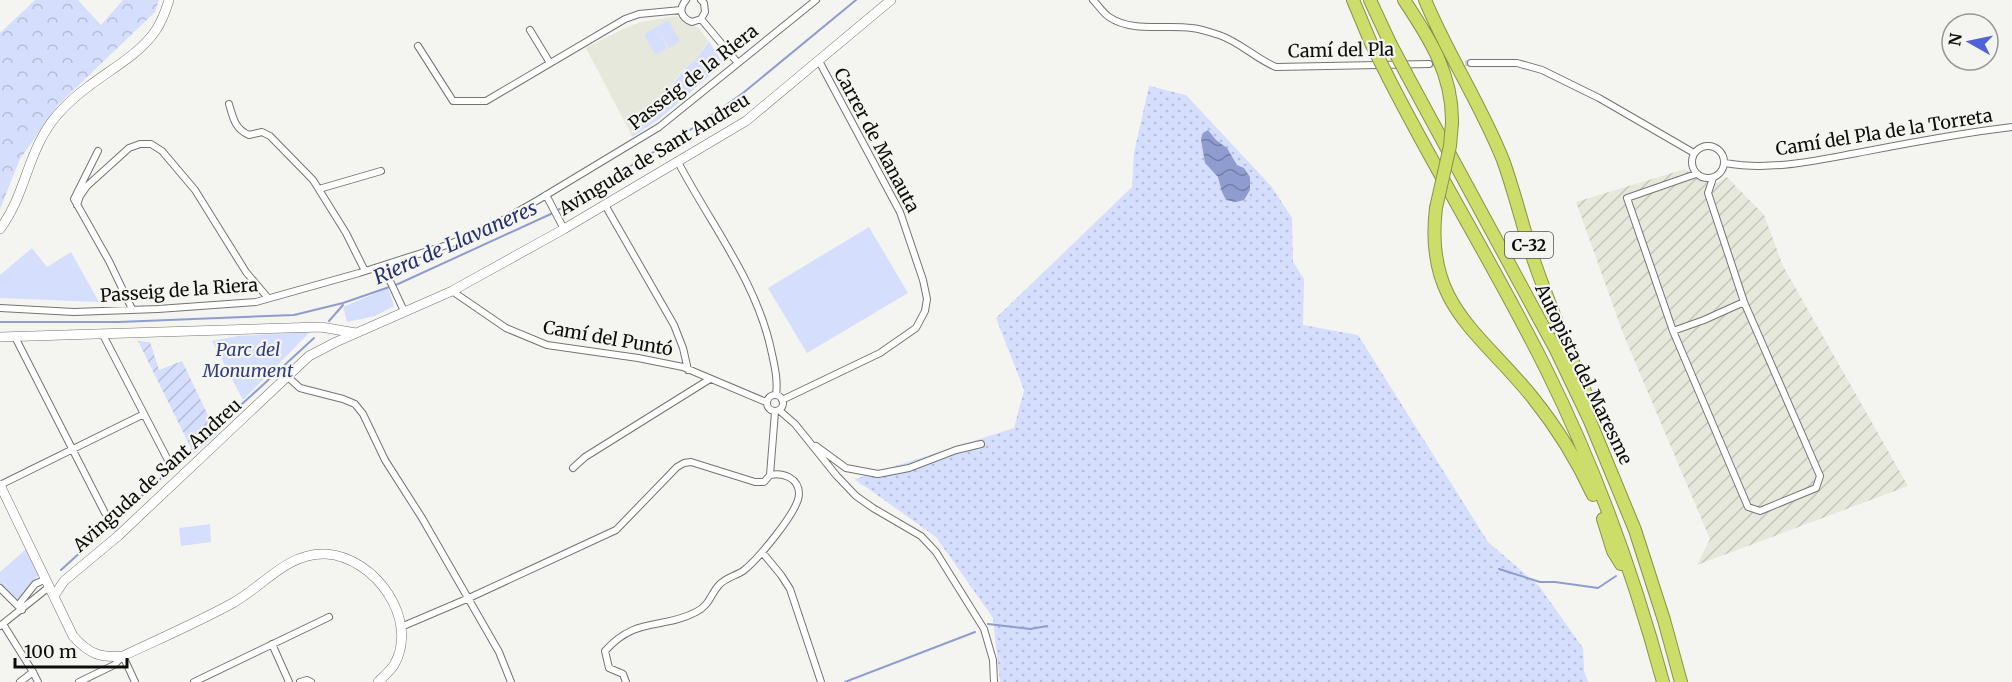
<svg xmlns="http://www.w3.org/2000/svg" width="2012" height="682" font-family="Merriweather,serif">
<defs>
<pattern id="industrial-furrows" width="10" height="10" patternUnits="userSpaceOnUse" patternTransform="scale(1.5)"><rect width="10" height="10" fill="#e6e8dc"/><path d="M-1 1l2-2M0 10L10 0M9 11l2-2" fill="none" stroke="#c4c6bb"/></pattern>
<pattern id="grass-dots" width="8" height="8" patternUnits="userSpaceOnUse" patternTransform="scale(1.5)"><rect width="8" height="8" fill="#d5defc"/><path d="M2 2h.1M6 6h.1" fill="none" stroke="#b6bdd7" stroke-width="1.8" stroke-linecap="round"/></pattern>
<pattern id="forest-crowns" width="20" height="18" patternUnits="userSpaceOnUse" patternTransform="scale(1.5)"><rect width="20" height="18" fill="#d5defc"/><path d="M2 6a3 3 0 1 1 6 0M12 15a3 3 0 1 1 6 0" fill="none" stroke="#b6bdd7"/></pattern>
<pattern id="garden-furrows" width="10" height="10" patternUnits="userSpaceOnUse" patternTransform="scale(1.5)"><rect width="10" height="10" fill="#d5defc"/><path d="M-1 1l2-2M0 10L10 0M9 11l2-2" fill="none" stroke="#b6bdd7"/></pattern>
<pattern id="water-waves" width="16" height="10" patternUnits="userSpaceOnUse" patternTransform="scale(1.5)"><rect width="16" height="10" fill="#8f9cd0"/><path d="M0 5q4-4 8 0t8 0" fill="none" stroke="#737ea7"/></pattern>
</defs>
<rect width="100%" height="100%" fill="#f4f5f0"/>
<path fill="#e6e8dc" d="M677 16 682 22 699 28 708 41 698 57 680 73 652 113 631 134 586 48 621 30 641 22Z"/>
<path fill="url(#industrial-furrows)" d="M1685 169 1700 180 1717 183 1727 177 1764 215 1783 266 1908 486 1697 565 1710 539 1624 336 1576 202Z"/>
<path fill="url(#grass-dots)" d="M1149 86 1186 95 1271 186 1292 218 1293 262 1304 279 1303 325 1358 335 1488 542 1539 586 1583 648 1584 671 1588 682H1000L993 618 936 537 866 487 860 484 855 479 1014 428 1024 390 996 318 1132 187 1134 153Z"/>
<path fill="url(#forest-crowns)" d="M35 0H78L101 25 123 0H159L155 12 58 105 20 159 0 209V33Z"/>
<path fill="#d5defc" d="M668 20 680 41 669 48 657 29 667 48 656 55 644 35Z
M709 41 723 64 658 120 632 137 631 135 653 112 681 73 698 57Z
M869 227 908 293 807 353 768 288Z
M32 248 47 267 71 252 99 302 0 298V275Z
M388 288 394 306 375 316 347 322 343 307Z
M310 332 243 400 212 341 238 336Z
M210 524 211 542 181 546 179 528Z
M26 549 38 567V576L16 602 0 587V572Z"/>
<path fill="url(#garden-furrows)" d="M138 341 150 342 159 370 182 361 217 434 194 454Z"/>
<path fill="url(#water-waves)" d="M1208 130 1216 140 1227 148 1237 165 1244 168 1250 177V190L1244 200 1236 202 1226 200 1222 192 1218 177 1205 163 1201 139 1203 133Z"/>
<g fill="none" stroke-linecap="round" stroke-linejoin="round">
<path stroke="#8f9cd0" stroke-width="2" d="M329 321 343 305
M0 322H119L294 315 343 303 398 284 553 213 698 125 743 93 856 0
M1499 569 1540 582H1555L1598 588 1616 576
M61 570 314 338
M988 624 1030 629 1047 626
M845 682 975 632"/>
<path stroke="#d1d2ce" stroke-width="6" stroke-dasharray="6 3" stroke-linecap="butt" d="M1429 64 1471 63"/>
<defs>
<path id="street" d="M686 0C678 9 681 18 692 22L701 19 705 12 704 3 701 0
M1093 0C1098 5 1103 13 1109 17 1133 33 1165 24 1192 28 1201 29 1210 32 1219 35 1240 42 1256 59 1276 67L1429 64
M701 19 737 62
M530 30 550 63
M418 46 453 101H486L625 19 639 14 681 10
M1471 63H1517L1542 70 1599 98 1694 153
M229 104C233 118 235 129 249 135L262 132 270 136 313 180 346 233 365 271
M1692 162a16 16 0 1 1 32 0a16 16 0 1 1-32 0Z
M98 151 74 199 109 261 132 309
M678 162C711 225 758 283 772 354 775 368 778 381 776 395
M1725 163C1770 171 1813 161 1857 153 1909 143 1960 133 2012 127
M1696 174 1627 198 1673 331 1748 507 1760 511 1816 488 1820 476 1744 302 1708 193 1713 178
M319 189 381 171
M546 195 564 229
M77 205 80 196 87 186 129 148 140 144H151L162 151 195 190 246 272 268 298
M605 205 674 325 683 348 688 370
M383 266 404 311
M452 291 506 328 547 345 638 358 683 367 766 402
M0 308 74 312 158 309 256 302 359 273 450 244 496 224 538 200 659 127 816 0
M1673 331 1704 320 1744 302
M102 333 170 464
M15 337 105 513
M288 377 300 388 343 399 355 404 363 414 385 460 422 518 499 652 511 682
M767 403a8 8 0 1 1 16 0a8 8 0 1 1-16 0Z
M782 400 880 353 916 328 925 311 927 299 923 280 900 212 819 61
M780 411 795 424 836 475 856 496 873 508 921 536 936 552 984 629 993 660 994 682
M816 446 846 468 878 474 909 468 956 450 981 444
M573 468 585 457 710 379
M0 485 144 414
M762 552 781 575 790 589 821 682
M0 588 21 609
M22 610 20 603 35 584 46 579
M3 624 33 672 38 682
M0 626 49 587
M401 627 469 598 616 530 677 467 684 463 691 462 755 482H764L770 475 775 412
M272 644 289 682
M20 682 33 672
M79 682 114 665 123 656 135 682
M194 682 329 617
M300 682 307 680 311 682
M626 682 623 674 609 668 605 651C636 616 662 630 696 612 710 605 710 595 719 585 725 578 735 576 743 571 757 560 799 511 799 494 799 478 783 472 770 475"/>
<path id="secondary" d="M0 229C27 193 27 149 58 114 67 104 78 94 89 86 111 69 140 54 156 30 162 21 166 10 169 0
M0 337 321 327 356 333
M0 485 73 636C89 654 100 658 123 656 159 639 196 623 231 604 263 587 287 552 326 554 375 557 420 620 394 665 390 671 383 677 378 682
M54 596 64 581 118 536 309 356 336 342 452 291 564 229 746 121 891 0"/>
<path id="highway" d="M1353 0 1371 43
M1370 0 1390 43
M1404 0C1430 39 1453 75 1452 123
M1425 0C1448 55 1481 105 1503 160 1515 193 1523 228 1534 261 1551 310 1571 358 1591 406
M1407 75 1556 350 1590 421 1635 530 1664 620 1681 682
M1389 79C1439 177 1498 272 1547 371 1596 470 1634 575 1663 682
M1436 208C1424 305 1480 332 1533 398 1557 428 1577 460 1593 495
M1603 519 1613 551 1621 564"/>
</defs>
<use href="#street" stroke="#747571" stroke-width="8"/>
<use href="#secondary" stroke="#747571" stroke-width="10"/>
<use href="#highway" stroke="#899449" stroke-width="14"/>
<use href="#street" stroke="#fff" stroke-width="6"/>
<use href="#secondary" stroke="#fff" stroke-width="9"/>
<use href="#highway" stroke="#ccdd6a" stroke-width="12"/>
<defs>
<path id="highway-bridge" d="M1371 43 1389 79
M1390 43 1407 75
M1436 208 1450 146 1452 123"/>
</defs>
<use href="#highway-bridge" stroke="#899449" stroke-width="14" stroke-linecap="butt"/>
<use href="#highway-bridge" stroke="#ccdd6a" stroke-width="12"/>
</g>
<g text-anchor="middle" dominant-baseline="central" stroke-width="4.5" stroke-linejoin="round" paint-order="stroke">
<rect fill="#f4f5f0" stroke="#525250" stroke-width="1.5" x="1505" y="232" width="48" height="26" rx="4.5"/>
<g font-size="16" font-weight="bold" fill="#0c0c0b">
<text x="1529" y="245">C-32</text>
</g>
<g font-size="18" fill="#0c0c0b" stroke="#f4f5f0">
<text transform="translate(1341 50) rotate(-1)">Camí del Pla</text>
<text transform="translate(693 77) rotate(-38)">Passeig de la Riera</text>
<text transform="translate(1884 132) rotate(-9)">Camí del Pla de la Torreta</text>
<text transform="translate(877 140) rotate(62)">Carrer de Manauta</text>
<text transform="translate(654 154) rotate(-31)">Avinguda de Sant Andreu</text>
<text transform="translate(179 290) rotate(-4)">Passeig de la Riera</text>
<text transform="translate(608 338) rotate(10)">Camí del Puntó</text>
<text transform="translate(1584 374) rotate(64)">Autopista del Maresme</text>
<text transform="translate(157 475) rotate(-42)">Avinguda de Sant Andreu</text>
</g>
<g font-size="18" font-style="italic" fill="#313c7b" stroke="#f4f5f0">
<text x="248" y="349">Parc del<tspan x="248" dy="21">Monument</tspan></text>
</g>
<g font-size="20" font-style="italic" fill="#27306e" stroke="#f4f5f0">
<text transform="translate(455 242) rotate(-24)">Riera de Llavaneres</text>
</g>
</g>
<g transform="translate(1970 42) rotate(279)"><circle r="28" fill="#f4f5f0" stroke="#979894" stroke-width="1.5"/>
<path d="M0-4.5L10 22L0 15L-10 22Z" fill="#5161d7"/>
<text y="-9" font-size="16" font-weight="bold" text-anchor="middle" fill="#0c0c0b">N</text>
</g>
<path d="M15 658v9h112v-9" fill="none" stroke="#0c0c0b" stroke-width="3"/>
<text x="24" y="658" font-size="18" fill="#0c0c0b" stroke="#f4f5f0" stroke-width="4.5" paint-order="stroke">100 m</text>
</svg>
